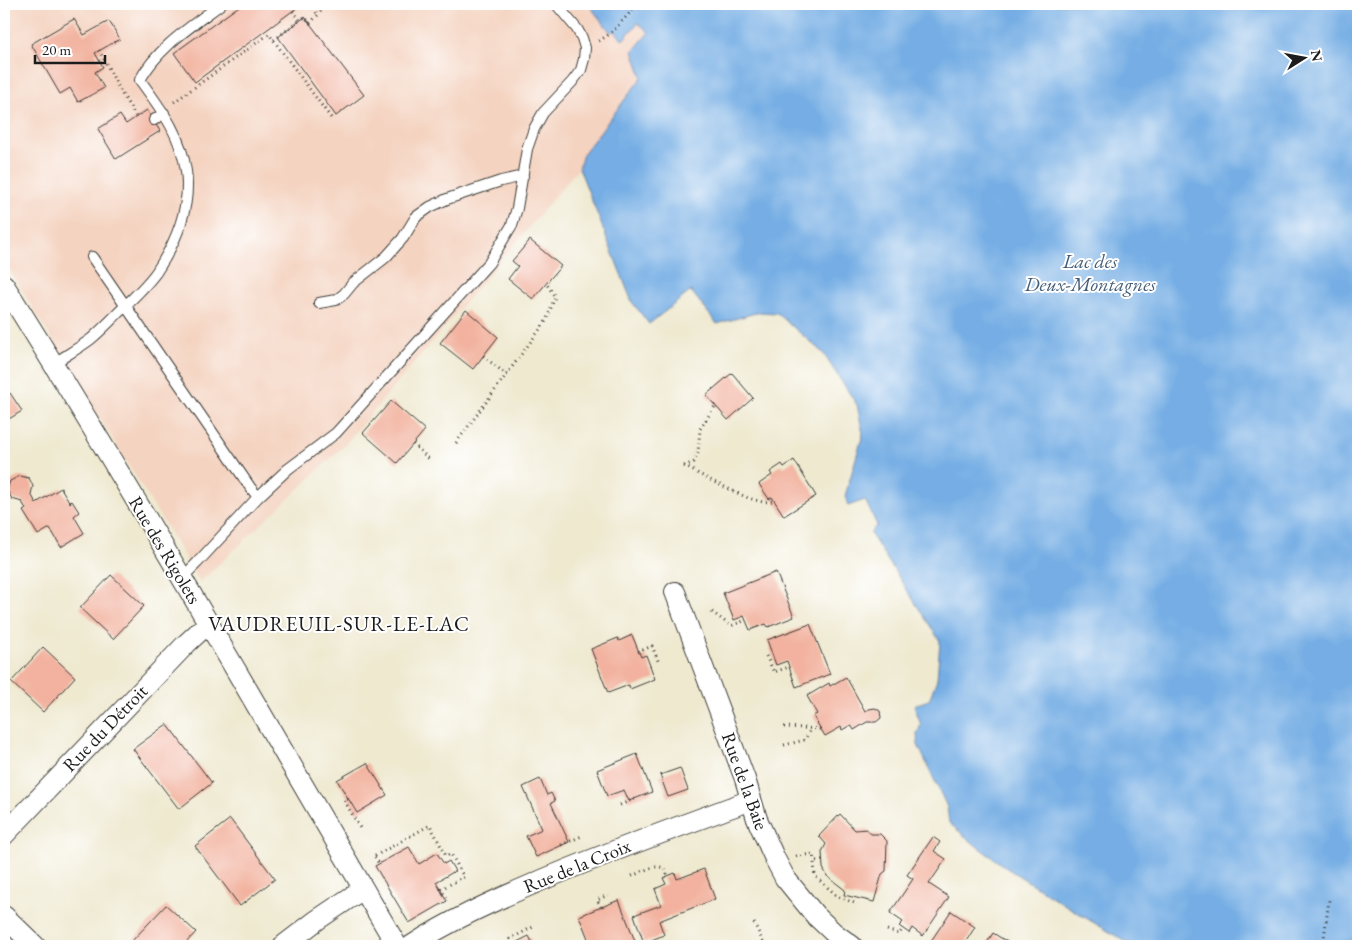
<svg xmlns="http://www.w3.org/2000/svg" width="1362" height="950" font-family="'EB Garamond',serif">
<rect width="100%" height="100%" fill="#fff"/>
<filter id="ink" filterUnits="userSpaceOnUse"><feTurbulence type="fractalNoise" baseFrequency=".02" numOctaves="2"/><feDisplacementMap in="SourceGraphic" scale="10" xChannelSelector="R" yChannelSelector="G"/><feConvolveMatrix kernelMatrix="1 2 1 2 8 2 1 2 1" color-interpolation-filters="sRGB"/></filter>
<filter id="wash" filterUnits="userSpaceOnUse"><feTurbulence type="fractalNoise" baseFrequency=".0096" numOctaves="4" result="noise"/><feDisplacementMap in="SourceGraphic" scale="20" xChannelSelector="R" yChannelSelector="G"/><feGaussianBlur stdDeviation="1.12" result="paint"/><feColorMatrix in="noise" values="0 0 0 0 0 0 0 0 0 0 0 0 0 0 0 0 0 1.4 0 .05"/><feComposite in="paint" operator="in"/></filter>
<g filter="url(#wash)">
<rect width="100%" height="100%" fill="#efe9d0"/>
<path fill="#f4d3c0" d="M4 4H710L642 77 583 154 579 168 343 447 200 582 4 261Z"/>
<path fill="#74ade4" stroke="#486480" d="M588 4H1358V939L1323 946H1133L1086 918 1005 867 978 847 949 823 947 807 918 745 917 734 921 725 914 705 929 700 937 679 940 641 870 533 877 525 865 500 848 506 845 496 863 434 857 405 823 353 777 313 759 312 717 324 691 291 649 324 632 302 579 168 583 154 642 77 633 51 649 32 638 23 623 40 614 30 611 33Z"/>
<g id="blocks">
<path fill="#f2b29f" d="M242 4H296L298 7 195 82 174 53Z
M305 17 364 95 336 116 278 37Z
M74 19 84 35 109 21 120 39 95 53 103 67 95 72 104 88 78 102 70 88 60 94 31 44Z
M147 110 160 131 116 159 98 129 120 115 126 124Z
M530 240 561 266 533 299 508 279 518 266 512 261Z
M466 310 498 337 473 369 440 343Z
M732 373 753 398 728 420 706 395Z
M10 393 22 411 4 422V394L5 396Z
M391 401 425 430 397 463 363 433Z
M794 460 816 496 784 516 772 497 769 499 759 484 772 475 770 472 782 464 784 467Z
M20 476 29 478 33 486 31 494 36 503 61 488 70 503 72 501 79 512 74 516 84 533 61 547 50 528 38 535 23 511 26 509 22 502 12 499 7 490 10 481Z
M776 572 794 617 768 627 766 624 750 630 744 616 734 620 723 593Z
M111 575 144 606 113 639 80 608Z
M810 624 830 674 796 687 787 661 776 665 767 640Z
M632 635 641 657 646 655 655 679 630 689 629 685 608 693 591 649 618 638 619 641Z
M43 647 75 677 43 712 11 682Z
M846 677 865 711 869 709 875 708 880 711 881 718 876 722H867L854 730 851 725 842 730 841 727 825 736 813 716 817 714 807 696 829 683 830 686Z
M167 724 212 783 179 809 133 749Z
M637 754 652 792 629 801 624 790 607 796 597 770Z
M367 763 387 795 357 813 337 780Z
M680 768 688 790 668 797 660 775Z
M540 779 547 795 551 793 555 801 551 803 569 842 536 857 526 836 542 829 523 787Z
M840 814 855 830 867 829 871 834H880L887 841 886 871 882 874 874 902 844 895 845 890 827 876 823 868 822 852 826 844 819 836Z
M230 819 275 879 240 906 195 846Z
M933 837 940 842 934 851 946 859 929 884 949 897 923 936 912 928 909 933 899 926 903 922 890 913 913 879 907 875Z
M409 847 419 864 437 853 444 864 449 861 455 871 436 882 447 901 409 923 375 866Z
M704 869 715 899 659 921 664 935 644 943 634 915 661 905 655 889 666 884 663 878 675 873 677 879Z
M619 900 635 941 623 946H591L579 916Z
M166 905 196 932 183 946H137L131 942Z
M951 911 975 927 963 946H940L931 941Z
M993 933 1014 946H985Z
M529 936 534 946H509Z"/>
</g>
</g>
<g filter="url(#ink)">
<use href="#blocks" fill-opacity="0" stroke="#3c3b37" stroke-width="1"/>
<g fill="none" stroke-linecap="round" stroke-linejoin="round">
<defs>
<path id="service" d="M154 120 164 113
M92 257 250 487 258 497
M319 303 336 300 344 294 353 283 386 257 403 238 416 217 430 207 447 199 501 181 523 176
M53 364C65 356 79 348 91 339 104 328 115 316 126 305 137 294 149 283 157 271 176 242 191 206 186 171 181 134 161 109 140 80 158 47 192 26 221 4
M181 577 188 572 197 563 258 497 288 469 336 433 489 263 512 225 517 208 527 149 534 129 543 113 572 82 581 70 584 59 585 48 582 38 577 29 556 4"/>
<path id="minor" d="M4 285C141 502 267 725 397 946
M675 592 745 779 757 819 775 859 785 878 815 915 834 933 852 946
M4 835 187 643 200 631 209 624
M4 916 35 946
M283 946 317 920 363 889
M411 946C449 921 491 902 533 884 604 853 678 827 751 800"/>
</defs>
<use href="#service" stroke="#3c3b37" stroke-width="12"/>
<use href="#minor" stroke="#3c3b37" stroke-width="22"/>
<path stroke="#3c3b37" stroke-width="3" stroke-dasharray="1 4" stroke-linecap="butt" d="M310 4 318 15
M293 11 300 20 305 17 310 23 318 15 326 4
M274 40 300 20
M599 41 611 33 638 4
M99 50 122 94 136 117
M174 102 269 34 331 118
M483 356 507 375
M456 443 546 321 555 297 546 283
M413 444 429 459
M684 466 716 483 748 498 763 502 775 501
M684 466 694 462 698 453 700 429 715 406
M712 612 731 626 746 620
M638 652 652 646 659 663
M766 656 774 672 789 667
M784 727 821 729
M784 745 805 740 811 728
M348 799 344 800 360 828
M620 805 637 798
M561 845 582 836
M375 856 430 825 446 856 451 854 464 877 441 889 447 900
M796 856 813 854 814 861
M375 857 379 864
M822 860 814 861 815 876 837 896 857 904
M632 876C642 872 653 864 664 868L668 876
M601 907 597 900 608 895
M754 923 765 946
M887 930 899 934 903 929
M513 944 510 939 535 926
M1323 946 1329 900"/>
<use href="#service" stroke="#fff" stroke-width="10"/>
<use href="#minor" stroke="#fff" stroke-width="20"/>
</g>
</g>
<g text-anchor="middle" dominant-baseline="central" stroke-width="4" stroke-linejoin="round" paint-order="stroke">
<g font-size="19" fill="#1c1c1c" stroke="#fff">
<text transform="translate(165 550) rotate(59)">Rue des Rigolets</text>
<text transform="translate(105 728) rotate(-46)">Rue du Détroit</text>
<text transform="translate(745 781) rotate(70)">Rue de la Baie</text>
<text transform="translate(577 866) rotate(-22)">Rue de la Croix</text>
</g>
<g font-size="20" font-style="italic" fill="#445d76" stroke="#fff">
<text x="1090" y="261">Lac des<tspan x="1090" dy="23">Deux-Montagnes</tspan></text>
</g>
<g font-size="21" letter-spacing="1" fill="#1c1c1c" stroke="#fff">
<text x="339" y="623">VAUDREUIL-SUR-LE-LAC</text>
</g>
</g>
<rect width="1362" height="950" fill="none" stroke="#fff" stroke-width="20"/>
<g transform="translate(1304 58) rotate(79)" stroke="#ffffff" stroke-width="4" paint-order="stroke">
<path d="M0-4L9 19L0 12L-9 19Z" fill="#1c1c1c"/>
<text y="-8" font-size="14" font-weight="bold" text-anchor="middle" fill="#1c1c1c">N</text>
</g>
<path d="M35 55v8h70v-8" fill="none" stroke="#1c1c1c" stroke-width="2.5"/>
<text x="42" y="55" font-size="15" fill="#1c1c1c" stroke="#ffffff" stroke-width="4" paint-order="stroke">20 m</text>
</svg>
